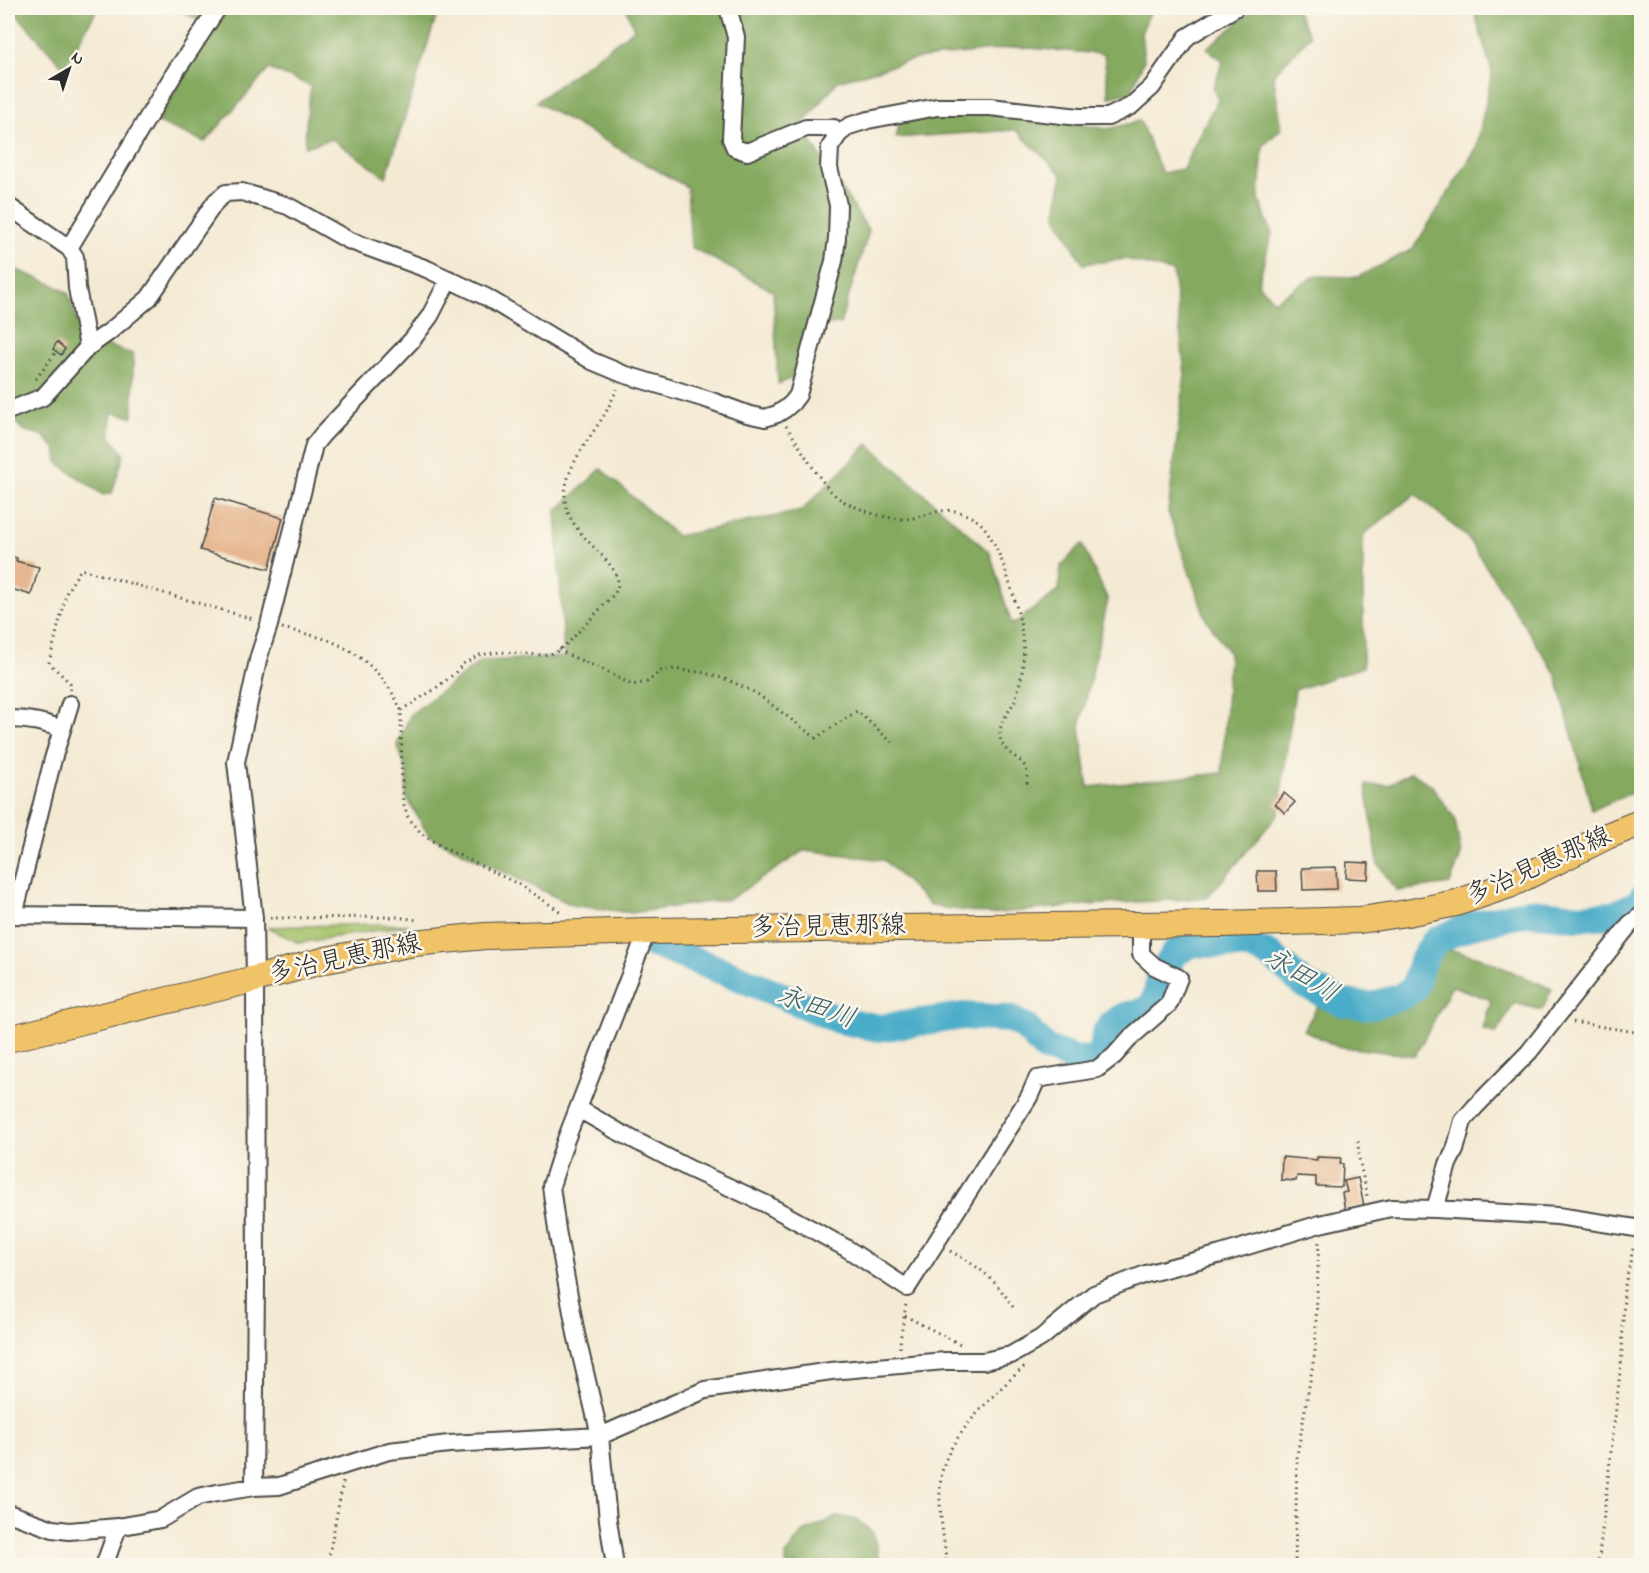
<svg xmlns="http://www.w3.org/2000/svg" width="1649" height="1573" font-family="'Indie Flower','Klee One',sans-serif">
<rect width="100%" height="100%" fill="#fbf7ec"/>
<filter id="ink" filterUnits="userSpaceOnUse"><feTurbulence type="fractalNoise" baseFrequency=".0167" numOctaves="2"/><feDisplacementMap in="SourceGraphic" scale="12" xChannelSelector="R" yChannelSelector="G"/><feConvolveMatrix kernelMatrix="1 2 1 2 8 2 1 2 1" color-interpolation-filters="sRGB"/></filter>
<filter id="wash" filterUnits="userSpaceOnUse"><feTurbulence type="fractalNoise" baseFrequency=".008" numOctaves="4" result="noise"/><feDisplacementMap in="SourceGraphic" scale="24" xChannelSelector="R" yChannelSelector="G"/><feGaussianBlur stdDeviation="1.35" result="paint"/><feColorMatrix in="noise" values="0 0 0 0 0 0 0 0 0 0 0 0 0 0 0 0 0 1.4 0 .05"/><feComposite in="paint" operator="in"/></filter>
<g filter="url(#wash)">
<rect width="100%" height="100%" fill="#f4ead4"/>
<path fill="#a5c36b" stroke="#68774b" stroke-width="1.5" d="M374 924 409 925 299 943 267 927Z"/>
<path fill="#84a95f" stroke="#586a45" stroke-width="1.5" d="M11 8H98L64 68Z
M176 8H439L386 177 332 139 305 147 306 123 311 86 269 69 205 142 157 122 213 28Z
M626 8H1152L1141 33 1144 60 1131 93 1109 97 1104 54 1016 47 916 59 838 81 801 126 869 231 840 324 813 326 799 375 778 384 773 291 691 247 687 187 536 102 634 29Z
M1256 8H1295L1310 36 1273 75 1282 128 1263 146 1259 200 1272 233 1258 284 1274 301 1315 276 1358 277 1413 249 1476 149 1492 72 1473 8H1641V789L1592 810 1556 674 1467 537 1415 494 1363 535V667L1295 690 1278 815 1207 898 1085 905 990 914 931 906 884 860 805 850 730 899 632 913 572 905 429 836 406 797 407 773 397 744 411 714 481 661 564 657 556 511 601 469 677 536 801 511 868 444 990 553 1012 625 1059 590 1061 566 1082 544 1108 600 1080 726 1088 787 1222 773 1229 653 1206 619 1168 512 1185 374 1173 272 1126 259 1083 264 1056 216 1062 175 1016 130 896 138 900 119 968 110 1036 117 1108 129 1140 121 1162 173 1183 169 1197 139 1218 99 1213 88 1223 61 1207 48Z
M17 270 52 284 68 293 79 328 108 346 133 354V417L112 412 111 437 124 454 112 493 103 495 58 463 56 449 42 435 23 430 8 415V271Z
M1411 772 1432 786 1455 819 1461 855 1450 884 1397 891 1378 864 1366 785H1389Z
M1443 948 1476 956 1552 989 1542 1010 1514 1003 1496 1034 1483 1029 1491 1000 1452 986 1415 1056 1336 1046 1304 1030 1320 1002 1343 1010 1371 1014 1397 1007 1422 992Z
M839 1516 857 1520 873 1533 879 1558 873 1565H786V1555L803 1532Z"/>
<g fill="none" stroke-linecap="round" stroke-linejoin="round">
<path stroke="#49acc8" stroke-width="28" d="M650 943 743 979 839 1020 879 1028 963 1016 1010 1019 1025 1027 1045 1048 1074 1059 1089 1060 1099 1057 1104 1046 1105 1034 1111 1025 1122 1017 1147 1010 1153 1004 1157 994 1160 977 1175 953 1193 943 1249 946 1272 956 1303 984 1343 1003 1371 1006 1400 997 1414 988 1422 961 1435 941 1472 925 1529 912 1578 917 1614 915 1637 904 1642 898"/>
</g>
<g id="blocks">
<path fill="#e6b791" d="M57 342 65 349 61 355 53 349Z
M215 498 283 518 269 569 200 550Z
M8 556 9 557 10 556 17 558 16 561 39 567 31 595 8 588Z
M1284 793 1295 802 1285 813 1275 804Z
M1347 862 1369 863 1368 879 1346 878Z
M1336 867 1337 889 1303 890 1302 868Z
M1257 871H1276L1277 891H1258Z
M1282 1157 1317 1160V1157L1341 1158 1340 1164H1343L1342 1187 1316 1186V1177L1297 1176 1296 1181 1281 1180Z
M1358 1178 1364 1206 1345 1210 1342 1193 1347 1192 1344 1181Z"/>
</g>
</g>
<g filter="url(#ink)">
<use href="#blocks" fill-opacity="0" stroke="#494844" stroke-width="1.5"/>
<g fill="none" stroke-linecap="round" stroke-linejoin="round">
<defs>
<path id="street" d="M728 8 736 37 731 139 735 148 747 152 806 128H834L839 134
M8 206 69 248
M88 347 77 288 75 257 69 248 177 69C192 49 204 28 218 8
M8 411 43 397 88 347 109 332 149 298 216 201 226 193 242 192 288 206 348 240 427 269 486 297 592 361 623 374 709 400 747 414 765 418 777 414 785 409 792 403 798 395 834 261 837 238 838 205 829 168 830 147 839 134 849 126 868 120 937 107H990L1079 117H1108L1131 106 1152 87 1187 37 1235 8
M8 719C27 719 44 721 62 730
M8 915 254 918
M14 915 53 759 70 704
M579 1109 617 1131 688 1168 766 1204 846 1248 907 1288 1029 1097 1037 1079 1097 1069 1114 1056 1131 1037 1169 1004 1179 978 1154 966 1141 954V936L1138 925
M1435 1209 1448 1164 1455 1150 1463 1121 1475 1107 1529 1052 1630 924 1642 915
M254 1487 256 1284 255 979 254 918 236 762 259 656 269 625 314 445 322 435 412 340 430 316 449 279
M8 1513 53 1529 69 1531 118 1527 161 1519 198 1497 217 1493 254 1487 279 1486 389 1451 449 1444 600 1436 705 1390 831 1371 945 1361H984L1011 1355 1041 1338 1094 1294 1146 1274 1221 1254 1320 1224 1391 1208 1435 1209 1558 1216 1642 1229
M104 1566 118 1527
M615 1566 608 1520 600 1436 576 1334 557 1230 551 1186 565 1142 647 931"/>
<path id="primary" d="M8 1039 255 979 326 960 414 943 485 936 647 931 1223 924 1360 920 1407 913 1456 903 1509 885 1607 836 1642 822"/>
</defs>
<use href="#street" stroke="#494844" stroke-width="20"/>
<use href="#primary" stroke="#494844" stroke-width="28"/>
<path stroke="#494844" stroke-width="3" stroke-dasharray="1.5 4.5" stroke-linecap="butt" d="M36 379 56 352
M786 426C800 445 822 488 840 499 856 509 887 520 905 519 922 518 937 508 955 511 964 513 976 518 983 526 1001 546 1021 614 1023 642 1025 660 1021 683 1015 700 1010 711 1000 721 1000 733 1000 754 1017 753 1026 768 1028 774 1027 781 1027 786
M282 628C298 632 313 635 328 640 360 652 388 678 401 710L402 790 403 802 408 817 422 834 440 846 518 884 561 912
M559 649 568 655 602 669 632 685 647 682 661 671 674 669 705 673 728 680 756 693 816 738 857 711 894 744
M70 690V683L49 663 67 591 81 569 253 619
M401 710 432 691 453 675 463 664 479 655 500 652 541 655 555 653 569 642 615 593C616 590 618 587 618 584 619 559 564 534 565 496 565 467 590 438 605 414 609 406 613 398 617 389
M270 918 397 917 418 920V921
M1573 1022 1642 1033
M1358 1141 1359 1158 1367 1196
M950 1251C980 1267 994 1278 1013 1307
M905 1316 962 1345
M900 1348C900 1333 905 1317 906 1302
M327 1566 343 1482
M947 1566C944 1536 936 1502 942 1472 948 1437 998 1390 1024 1367
M1295 1566 1297 1456 1315 1352 1319 1239
M1598 1566 1622 1355 1624 1289 1634 1245"/>
<use href="#street" stroke="#fff" stroke-width="16"/>
<use href="#primary" stroke="#f1c369" stroke-width="26"/>
</g>
</g>
<g text-anchor="middle" dominant-baseline="central" stroke-width="5" stroke-linejoin="round" paint-order="stroke">
<g font-size="26" fill="#2b2b2b" stroke="#fbf7ec">
<text transform="translate(1539 867) rotate(-24)">多治見恵那線</text>
<text transform="translate(828 928) rotate(-1)">多治見恵那線</text>
<text transform="translate(345 960) rotate(-12)">多治見恵那線</text>
</g>
<g font-size="27" font-style="italic" fill="#375f6a" stroke="#fbf7ec">
<text transform="translate(1301 976) rotate(31)">永田川</text>
<text transform="translate(816 1008) rotate(19)">永田川</text>
</g>
</g>
<rect width="1649" height="1573" fill="none" stroke="#fbf7ec" stroke-width="30"/>
<g transform="translate(69 69) rotate(39)" stroke="#fbf7ec" stroke-width="4.5" paint-order="stroke">
<path d="M0-4.5L10 22L0 15L-10 22Z" fill="#2b2b2b"/>
<text y="-9" font-size="16" font-weight="bold" text-anchor="middle" fill="#2b2b2b">N</text>
</g>
</svg>
